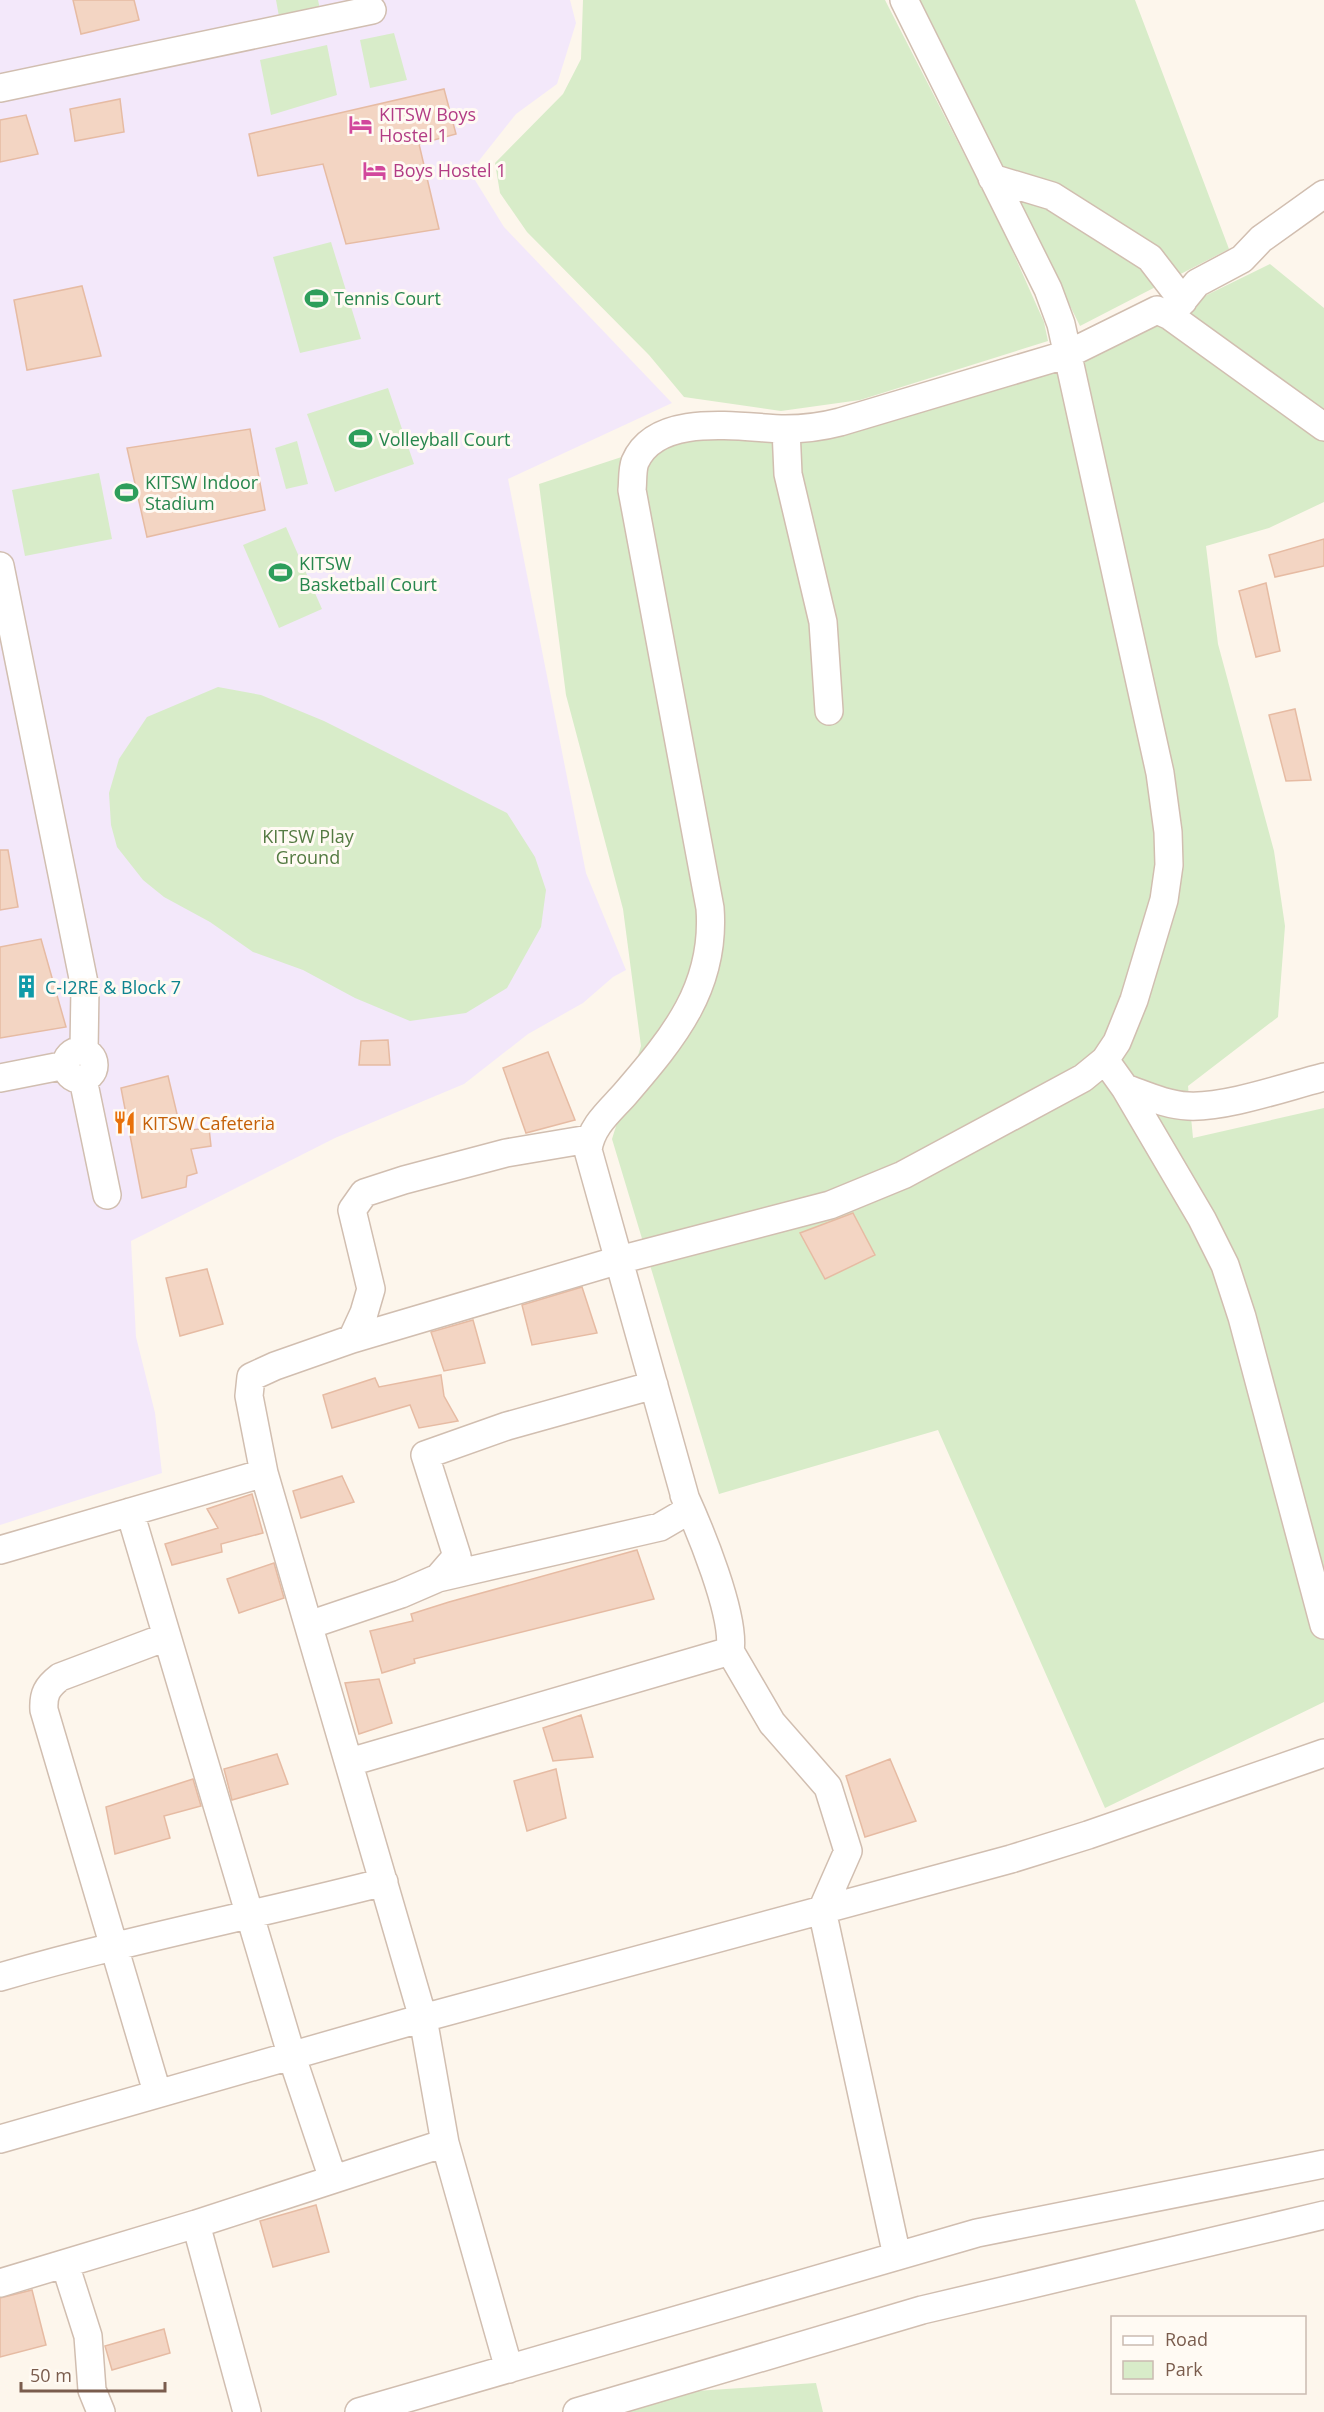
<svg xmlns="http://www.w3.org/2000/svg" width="1324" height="2412" font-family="'Open Sans',sans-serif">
<rect width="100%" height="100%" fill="#fdf6ec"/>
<path fill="#f3e8fa" d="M0 0H570L576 23 557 84 516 114 470 172 504 227 672 403 508 479 586 873 626 970 613 977 583 1003 528 1034 464 1084 335 1138 131 1241 136 1337 155 1413 162 1473 0 1525Z"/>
<path fill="#d8ecc9" d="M276 0H318L321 14 280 22Z
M583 0H885L1004 232 1044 322 1048 341 860 400 781 411 684 397 649 355 527 232 500 193 495 163 563 94 581 59Z
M918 0H1135L1229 249 1080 326Z
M394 33 407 80 370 88 360 40Z
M327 45 337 95 271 115 260 60Z
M331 242 361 339 300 353 273 257Z
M1270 264 1324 308V502L1269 528 1206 546 1218 644 1274 851 1285 926 1278 1017 1188 1086 1193 1138 1324 1108V1702L1105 1808 938 1430 719 1494 612 1139 641 1046 623 909 566 695 539 484 689 435 882 423 1056 369Z
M388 388 414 464 335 492 307 414Z
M297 441 308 484 286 489 275 448Z
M99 473 112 539 25 556 12 490Z
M286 527 322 609 279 628 243 545Z
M218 687 261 695 324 721 507 813 535 857 546 890 541 927 507 988 466 1013 410 1021 355 998 303 970 253 952 210 922 164 897 143 880 117 847 111 825 109 793 119 759 147 717Z
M816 2383 823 2412H574L620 2396Z"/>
<path fill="#f3d5c3" stroke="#e6bba3" stroke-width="1.5" d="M73 0H134L139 20 81 34Z
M444 89 456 134 419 144 439 229 346 244 323 164 258 176 249 134Z
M120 99 124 132 75 141 70 109Z
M26 115 38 154 0 162V120Z
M82 286 101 356 27 370 14 300Z
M250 429 265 510 147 537 127 448Z
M1324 539V566L1275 577 1269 555Z
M1266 583 1280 651 1256 657 1239 591Z
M1295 709 1311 780 1286 781 1269 715Z
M0 850H8L18 907 0 910Z
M41 939 66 1027 0 1038V947Z
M388 1040 390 1065H359L361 1041Z
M548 1052 575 1120 526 1133 503 1068Z
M168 1076 181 1131 209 1128 211 1146 191 1149 197 1173 187 1176 186 1187 142 1198 121 1088Z
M853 1213 875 1255 825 1279 800 1233Z
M207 1269 223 1324 180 1336 166 1278Z
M582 1287 597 1333 532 1345 522 1305Z
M473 1320 485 1363 444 1371 431 1332Z
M441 1375 444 1396 458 1421 419 1428 410 1405 332 1428 323 1395 375 1378 379 1387Z
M342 1476 354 1502 301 1518 293 1491Z
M252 1494 263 1533 221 1544 222 1552 172 1565 165 1544 218 1528 207 1509Z
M637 1550 654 1599 414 1659 415 1663 382 1673 370 1631 413 1621 411 1614 449 1602Z
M274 1563 284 1598 239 1613 227 1579Z
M379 1679 392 1723 359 1734 345 1683Z
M581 1715 593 1757 553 1761 543 1728Z
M277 1754 288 1784 232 1800 224 1769Z
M890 1759 916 1821 865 1837 846 1776Z
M556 1769 566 1818 527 1831 514 1781Z
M193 1779 201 1806 164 1816 170 1838 115 1854 106 1807Z
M316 2205 329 2252 273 2267 260 2221Z
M32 2290 46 2345 0 2357V2298Z
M164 2329 170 2353 112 2370 105 2346Z"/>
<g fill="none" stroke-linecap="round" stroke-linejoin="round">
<defs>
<path id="minor" d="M0 88 372 10
M992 178 1052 196 1150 258 1183 301
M1171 315 1197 283 1242 259 1261 239 1324 194
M786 429 788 474 823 622 829 711
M0 566 85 988 84 1051
M66 1065a14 14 0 1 1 28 0a14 14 0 1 1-28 0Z
M1105 1060 1125 1088 1202 1219 1225 1265 1242 1317 1324 1625
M0 1078 66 1065
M83 1079 107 1195
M1125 1088C1145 1095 1166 1105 1188 1106 1226 1108 1285 1087 1324 1077
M352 1339 364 1313 371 1289 352 1210 364 1193 404 1180 506 1153 589 1139
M130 1512 292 2057 333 2179
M0 1550 264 1473
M438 1578 660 1527 684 1513 687 1504 588 1150C591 1126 610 1111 625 1094 674 1037 716 987 710 908L632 490C633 482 632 470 635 462 657 411 742 428 785 429 804 429 821 427 840 422L1068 354 1157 310 1170 316 1324 427
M309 1625 401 1594 438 1578 457 1556 425 1455 507 1426 654 1385
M730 1651 772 1723 828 1787 848 1851 822 1910 897 2256
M350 1762 730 1651C736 1616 699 1528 684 1495
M0 1977C127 1940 256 1915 384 1882
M157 2092 44 1710C43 1694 47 1687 60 1677L166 1637
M0 2139 423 2018 1011 1859 1088 1835 1324 1753
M445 2143 423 2018 264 1473 249 1396 251 1377 275 1366 352 1339 619 1260 830 1205 903 1175 1083 1078 1105 1060 1117 1042 1134 1000 1164 900 1169 865 1168 832 1160 773 1061 324 1048 289 904 0
M196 2224 247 2412
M65 2264 88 2336 92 2390 101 2412
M0 2283 196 2224 445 2143 509 2369
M359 2412 977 2233 1324 2164
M577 2412 922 2310 1324 2215"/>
</defs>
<use href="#minor" stroke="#d1beb0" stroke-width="30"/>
<use href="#minor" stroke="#fff" stroke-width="27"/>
</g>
<defs>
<symbol id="hotel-bare" viewBox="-9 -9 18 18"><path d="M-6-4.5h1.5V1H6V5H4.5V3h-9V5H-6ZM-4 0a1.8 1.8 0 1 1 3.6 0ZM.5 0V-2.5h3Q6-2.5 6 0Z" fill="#d1479c" stroke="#fffaf3" stroke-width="2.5" paint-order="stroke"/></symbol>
<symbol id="stadium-bare" viewBox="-9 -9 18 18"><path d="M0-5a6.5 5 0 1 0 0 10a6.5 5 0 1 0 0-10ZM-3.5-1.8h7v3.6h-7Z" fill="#2e9e5b" stroke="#fffaf3" stroke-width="2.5" paint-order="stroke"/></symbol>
<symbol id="building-bare" viewBox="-9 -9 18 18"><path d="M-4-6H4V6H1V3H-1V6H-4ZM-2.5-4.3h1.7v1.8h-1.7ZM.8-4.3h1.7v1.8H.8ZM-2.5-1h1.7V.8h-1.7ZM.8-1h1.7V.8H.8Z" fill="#0f9aa8" stroke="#fffaf3" stroke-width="2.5" paint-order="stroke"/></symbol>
<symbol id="restaurant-bare" viewBox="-9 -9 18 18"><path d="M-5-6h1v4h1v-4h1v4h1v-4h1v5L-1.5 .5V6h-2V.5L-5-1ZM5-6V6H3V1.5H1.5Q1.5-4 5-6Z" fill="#e8710a" stroke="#fffaf3" stroke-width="2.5" paint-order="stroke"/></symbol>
</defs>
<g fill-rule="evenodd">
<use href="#hotel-bare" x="344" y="108" width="33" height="33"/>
<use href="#hotel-bare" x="358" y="154" width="33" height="33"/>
<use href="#stadium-bare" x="300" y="282" width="33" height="33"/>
<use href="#stadium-bare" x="344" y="422" width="33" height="33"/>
<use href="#stadium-bare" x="110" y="476" width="33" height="33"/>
<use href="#stadium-bare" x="264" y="556" width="33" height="33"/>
<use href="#building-bare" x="10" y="970" width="33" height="33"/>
<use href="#restaurant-bare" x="108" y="1106" width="33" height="33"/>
</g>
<g text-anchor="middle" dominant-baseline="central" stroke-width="6" stroke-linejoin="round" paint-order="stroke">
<g font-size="18" fill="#b23c85" stroke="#fffaf3" text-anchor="start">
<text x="379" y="114">KITSW Boys<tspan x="379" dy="21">Hostel 1</tspan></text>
<text x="393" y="170">Boys Hostel 1</text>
</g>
<g font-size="18" fill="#27864d" stroke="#fffaf3" text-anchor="start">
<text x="334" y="298">Tennis Court</text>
<text x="379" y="439">Volleyball Court</text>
<text x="145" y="482">KITSW Indoor<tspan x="145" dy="21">Stadium</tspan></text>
<text x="299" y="563">KITSW<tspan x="299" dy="21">Basketball Court</tspan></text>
</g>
<g font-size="18" fill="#537a41" stroke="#fffaf3">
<text x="308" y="836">KITSW Play<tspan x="308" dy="21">Ground</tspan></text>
</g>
<g font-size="18" fill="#0d838f" stroke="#fffaf3" text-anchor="start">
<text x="45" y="987">C-I2RE &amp; Block 7</text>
</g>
<g font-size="18" fill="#c56008" stroke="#fffaf3" text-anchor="start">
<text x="142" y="1123">KITSW Cafeteria</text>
</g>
</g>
<rect x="1111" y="2316" width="195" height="78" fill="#fffaf3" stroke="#cabbb1" stroke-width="1.5"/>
<rect x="1123" y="2336" width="30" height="9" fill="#ffffff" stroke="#cabbb1" stroke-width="1.5"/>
<text x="1165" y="2346" font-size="18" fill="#7a5c4d">Road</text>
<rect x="1123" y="2361" width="30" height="18" fill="#d8ecc9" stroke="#cabbb1" stroke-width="1.5"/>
<text x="1165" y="2376" font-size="18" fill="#7a5c4d">Park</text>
<path d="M21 2382v9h144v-9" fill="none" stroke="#7a5c4d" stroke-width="3"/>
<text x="30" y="2382" font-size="18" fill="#7a5c4d" stroke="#fffaf3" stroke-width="4.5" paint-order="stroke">50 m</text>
</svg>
